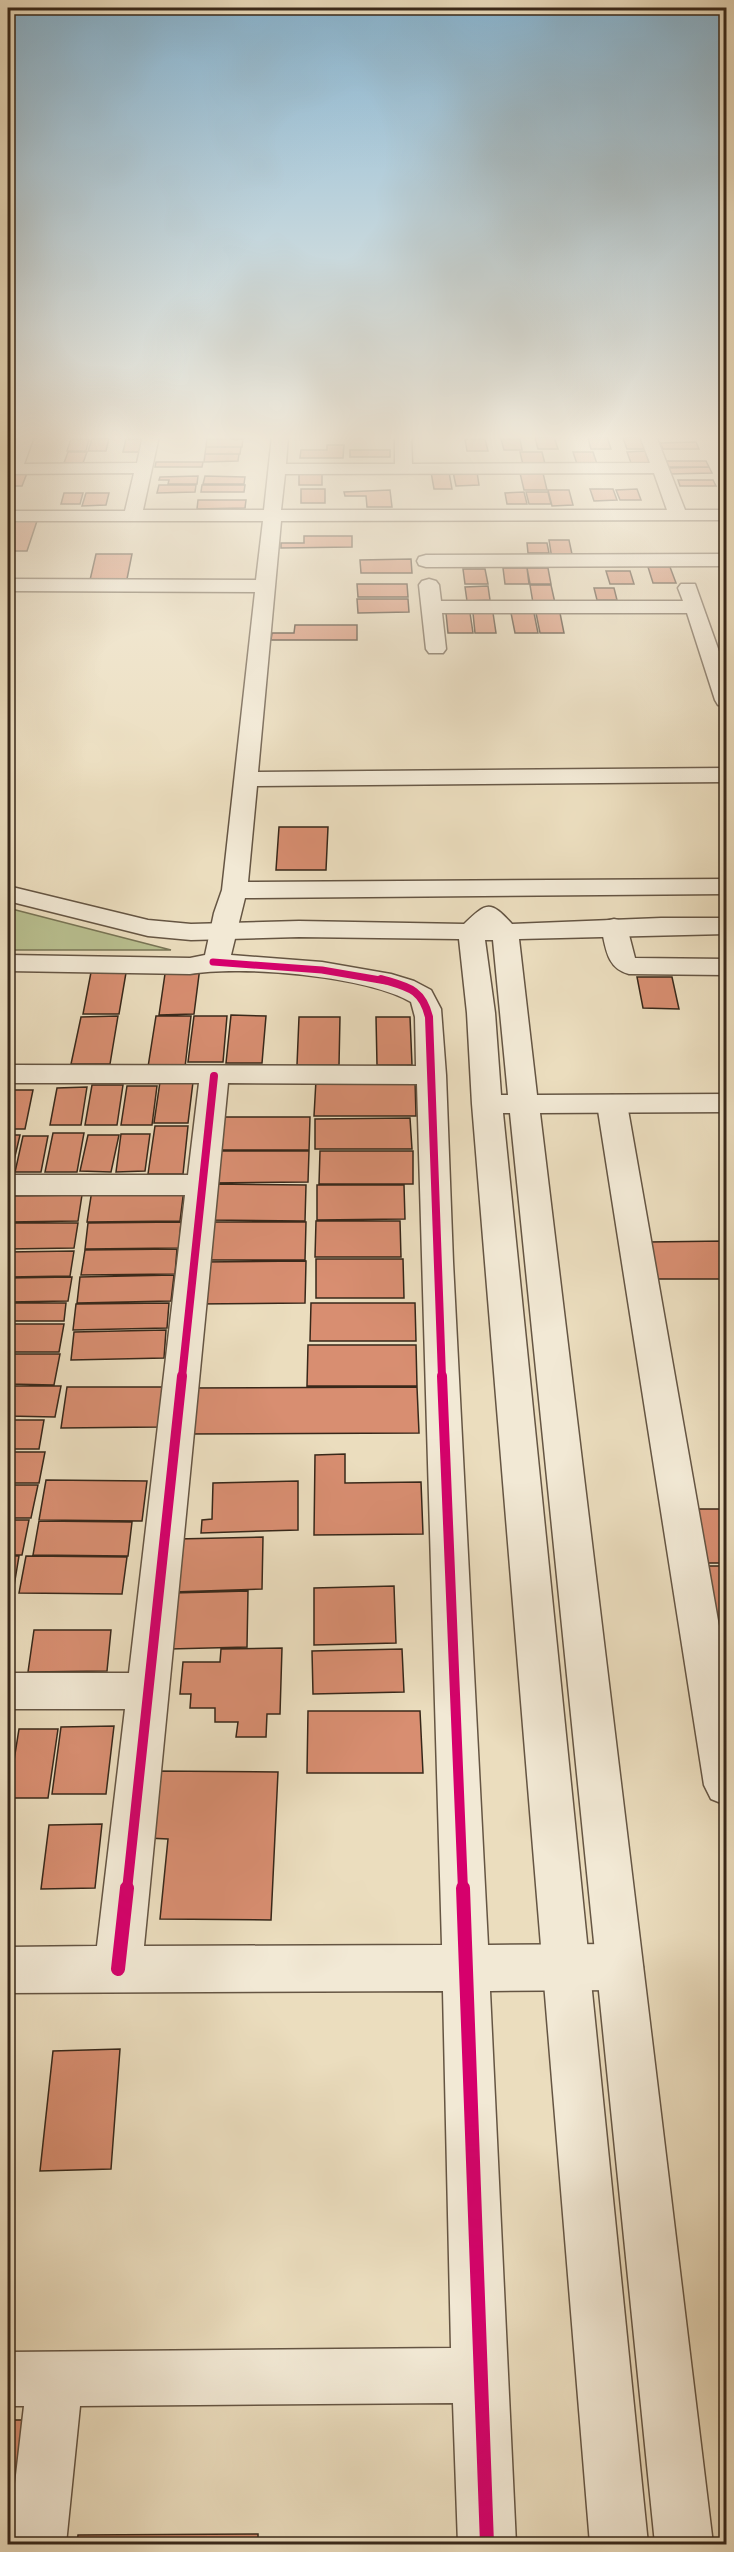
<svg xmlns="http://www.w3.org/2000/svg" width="734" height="2552" font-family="'IM FELL Great Primer',serif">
<rect width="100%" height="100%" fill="#ebddbe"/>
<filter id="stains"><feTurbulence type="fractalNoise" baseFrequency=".00333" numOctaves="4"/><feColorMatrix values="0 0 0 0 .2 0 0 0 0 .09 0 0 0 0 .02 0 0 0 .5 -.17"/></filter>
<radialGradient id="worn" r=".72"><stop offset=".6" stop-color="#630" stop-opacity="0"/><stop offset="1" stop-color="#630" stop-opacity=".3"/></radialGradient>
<path fill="#b9c090" stroke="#787455" stroke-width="1.5" d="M8 908 171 950H8Z"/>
<path fill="#d88e71" stroke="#38281a" stroke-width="1.5" d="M554 437 558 449H538L535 438Z
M607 437 611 449H591L588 438Z
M642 437 647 449H627L623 438Z
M109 438 106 451H88L92 439Z
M71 439H89L86 451H67Z
M126 439H145L142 452H123Z
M207 439H243L242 447H206Z
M465 439H485L488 451H467Z
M501 439H520L522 450H504Z
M696 442 699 449H663L660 443Z
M327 445H344L343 458H300L301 450H327Z
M206 447H241L240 454H205Z
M350 450H390V457H350Z
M646 451 650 463H631L627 452Z
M68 452H87L83 463H64Z
M520 452H542L545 464 523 465Z
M573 452H593L597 464H577Z
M205 454H239L238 461 204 462Z
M665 461H706L709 467H668Z
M156 462H203L202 467H155Z
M709 467 712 473 670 474 667 468Z
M299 472H322V485H299Z
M431 472H449L452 489H434Z
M453 472H477L479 485 456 486Z
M8 473H27L22 486H8Z
M520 473H543L547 490H524Z
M198 476 197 484H168L169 480H159L160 477Z
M205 476 245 477 244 484H203Z
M678 480H713L716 486H680Z
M159 485H196L195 492 157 493Z
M202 485H245L244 492H201Z
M301 489H325V503H301Z
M590 489H613L617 500 594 501Z
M637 489 641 500H620L616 490Z
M390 490 392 507H367L366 496H345L344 492Z
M548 490H569L573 505 552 506Z
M524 492 527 504H507L505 493Z
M526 492H548L551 504H529Z
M64 493H83L80 504H61Z
M86 493H109L106 505 82 506Z
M198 500H246L245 508 197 509Z
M8 521H37L27 551H8Z
M304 536H352V547L281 548V543H304Z
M549 540H569L573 559H552Z
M527 543H547L549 553H528Z
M96 554H132L127 579 90 580Z
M411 559 412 573H361L360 560Z
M648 567H670L676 583H653Z
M503 568H527L529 584H505Z
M527 568H548L551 584H530Z
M463 569H485L488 584H465Z
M606 571H630L634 584H610Z
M357 584H407L408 597H358Z
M530 585H551L555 603H533Z
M488 586 490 600 467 601 465 587Z
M594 588H614L617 600H597Z
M357 599H408L409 612 358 613Z
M446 613H470L473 633H448Z
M473 613H493L496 633H475Z
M511 613H534L538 633H515Z
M536 613H560L564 633H540Z
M295 625H357V640H271L272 633H294Z
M279 827H328L326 870H276Z
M92 967H127L119 1014H83Z
M166 967H200L194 1014 159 1015Z
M637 977H672L679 1009 643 1008Z
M231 1015 266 1016 262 1063H226Z
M118 1016 110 1064H71L81 1017Z
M156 1016H191L185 1067H148Z
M194 1016H227L223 1062H188Z
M299 1017H340L339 1065H297Z
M376 1017H410L412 1065H377Z
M316 1080H415L416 1116H314Z
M160 1082H193L188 1123H154Z
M92 1085H123L117 1125H85Z
M127 1086H157L152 1125H121Z
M87 1087 81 1125H50L57 1088Z
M8 1090H33L25 1129H8Z
M216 1117H310L309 1150H213Z
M410 1118 412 1149H315V1119Z
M155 1126H188L183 1174H148Z
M53 1133H84L77 1172H45Z
M121 1134H150L145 1171 116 1172Z
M8 1135H20L12 1169H8Z
M88 1135H119L111 1172 80 1171Z
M23 1136H48L41 1172H15Z
M211 1151H309L308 1182 208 1183Z
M320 1151H413V1184H319Z
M208 1184 306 1185 305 1221 205 1220Z
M317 1185H404L405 1219 317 1220Z
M184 1189 180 1221 87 1222 92 1190Z
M82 1195 78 1221 8 1222V1196Z
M316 1221H400L401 1257H315Z
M181 1222 179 1248 85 1249 88 1223Z
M200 1222H306L305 1260H196Z
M8 1223H78L74 1248 8 1249Z
M726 1241V1279H655L648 1242Z
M177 1249 175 1274 81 1275 85 1250Z
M74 1251 70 1276 8 1277V1252Z
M316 1259H403L404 1298H316Z
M306 1261 305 1303 195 1304 199 1262Z
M174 1275 171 1301 77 1303 80 1277Z
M72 1277 68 1301 8 1302V1278Z
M8 1303H66L64 1321H8Z
M169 1303 167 1328 73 1330 76 1304Z
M311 1303H415L416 1341H310Z
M8 1324H64L59 1352H8Z
M166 1330 164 1358 71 1360 74 1332Z
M308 1345H416L417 1386H307Z
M8 1354H60L54 1385 8 1384Z
M8 1386H61L55 1417 8 1416Z
M67 1387H163L159 1427 61 1428Z
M417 1387 419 1433 182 1434 187 1388Z
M8 1420H44L39 1449H8Z
M8 1452H45L39 1483H8Z
M345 1454V1483L421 1482 423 1534 314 1535 315 1455Z
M46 1480 147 1481 142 1521 39 1520Z
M298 1481V1530L201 1533 202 1520 212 1519 213 1483Z
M8 1485H38L31 1518H8Z
M690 1509H726V1563H699Z
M8 1520H29L22 1555H8Z
M39 1521 132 1522 128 1556 33 1555Z
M263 1537 262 1589 173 1592 177 1539Z
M8 1556H19L13 1592H8Z
M26 1556 127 1557 122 1594 19 1593Z
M702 1566H726V1620H711Z
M394 1586 396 1643 314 1645V1588Z
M248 1591 247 1647 170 1649 173 1593Z
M34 1630H111L107 1671 28 1672Z
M282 1648 280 1714H267L266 1737H236L238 1722H215V1708H190L191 1694H180L183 1662H220L221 1649Z
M402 1649 404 1692 313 1694 312 1651Z
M308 1711H420L423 1773H307Z
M114 1726 106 1794H52L61 1727Z
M8 1727H13L8 1769Z
M19 1729H58L48 1798H8Z
M154 1771 278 1772 271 1920 160 1919 168 1839 147 1838Z
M102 1824 95 1888 41 1889 49 1825Z
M120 2049 111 2169 40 2171 53 2051Z
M8 2420H23L10 2544H8Z
M258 2534V2544H77L78 2535Z"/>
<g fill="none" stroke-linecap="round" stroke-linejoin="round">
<defs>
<path id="minor" d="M18 436H34L24 464 137 463 143 436H159L143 510H264L272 436H288L286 464H395V436H411L412 464 650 463 640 436H656L685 510H726V520L281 521 258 772 726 768V782L257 786 248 882 726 879V894L245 898 231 955 322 962 391 974 414 981 431 990 441 1009 446 1075 453 1262 488 1945 620 1944 637 1951 643 1967 637 1983 620 1990 490 1991 516 2544H458L453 2403 80 2406 66 2544H8L24 2406H8V2352L451 2348 443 1991 8 1993V1947L97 1946 125 1709H8V1673H129L185 1195H8V1175H188L199 1083H8V1065L416 1066 415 1017 411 1002C366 976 241 965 190 974L8 971V955L190 958 205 955 214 913 222 890 255 592 8 591V579L256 580 263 521H8V511H125L134 473 8 474V464ZM654 473 667 510H281L285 474ZM228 1083 417 1084 442 1945 144 1946Z
M726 554V566L426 567 419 565 417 561 419 557 426 555Z
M429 579 436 581 439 585 441 601H683L678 588 681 584H695L726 671V706L718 705 715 700 687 613H442L446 649 443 653H429L426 649 419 585 422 581Z
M614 919 623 921 627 927 635 958 726 959V975L629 974C606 968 606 947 601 927L605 921Z
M612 1095 622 1097 627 1104 726 1666V1805L711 1799 704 1785 597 1104 602 1097Z"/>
<path id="tertiary" d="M8 886 148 920 191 924 299 921 464 924C487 902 490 900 512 924L661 918H726V934L519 939 537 1095 726 1094V1112L540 1113 713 2544H655L510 1113H503L648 2544H590L472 1104 467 1013 459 939 299 937 191 940 148 936 8 901ZM485 940H493L508 1095H501L495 1013Z"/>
</defs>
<use href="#minor" stroke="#655543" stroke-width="3"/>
<use href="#tertiary" stroke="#655543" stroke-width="3"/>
<use href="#minor" fill="#f2e9d5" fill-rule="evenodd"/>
<use href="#tertiary" fill="#f2e9d5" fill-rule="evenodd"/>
<defs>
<path id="cycleway-far3" d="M213 962 322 970 386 981"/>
<path id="cycleway-far2" d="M381 979C407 987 422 988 429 1017L442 1377
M182 1377 214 1076"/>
<path id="cycleway-far1" d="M442 1376 463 1890
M127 1890 182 1376"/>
<path id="cycleway" d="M463 1888 487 2544
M118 1969 127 1888"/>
</defs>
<use href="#cycleway-far3" stroke="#f2e9d5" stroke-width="10"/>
<use href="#cycleway-far2" stroke="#f2e9d5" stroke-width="12"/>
<use href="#cycleway-far1" stroke="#f2e9d5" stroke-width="14"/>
<use href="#cycleway" stroke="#f2e9d5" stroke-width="18"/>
<use href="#cycleway-far3" stroke="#d6006c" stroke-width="7"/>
<use href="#cycleway-far2" stroke="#d6006c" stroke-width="8"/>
<use href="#cycleway-far1" stroke="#d6006c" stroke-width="10"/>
<use href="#cycleway" stroke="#d6006c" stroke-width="14"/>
</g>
<linearGradient id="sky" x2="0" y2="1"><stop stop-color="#88b7d5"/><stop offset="0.55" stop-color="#f6f0e2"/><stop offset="1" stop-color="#f6f0e2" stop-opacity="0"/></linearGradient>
<rect width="734" height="794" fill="url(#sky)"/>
<rect width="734" height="2552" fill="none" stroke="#ebddbe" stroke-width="30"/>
<rect x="9" y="9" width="716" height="2534" fill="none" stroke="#38281a" stroke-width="3"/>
<rect x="15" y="15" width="704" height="2522" fill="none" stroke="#38281a" stroke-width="1.5"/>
<rect width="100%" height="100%" filter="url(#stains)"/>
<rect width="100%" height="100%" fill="url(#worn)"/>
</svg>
